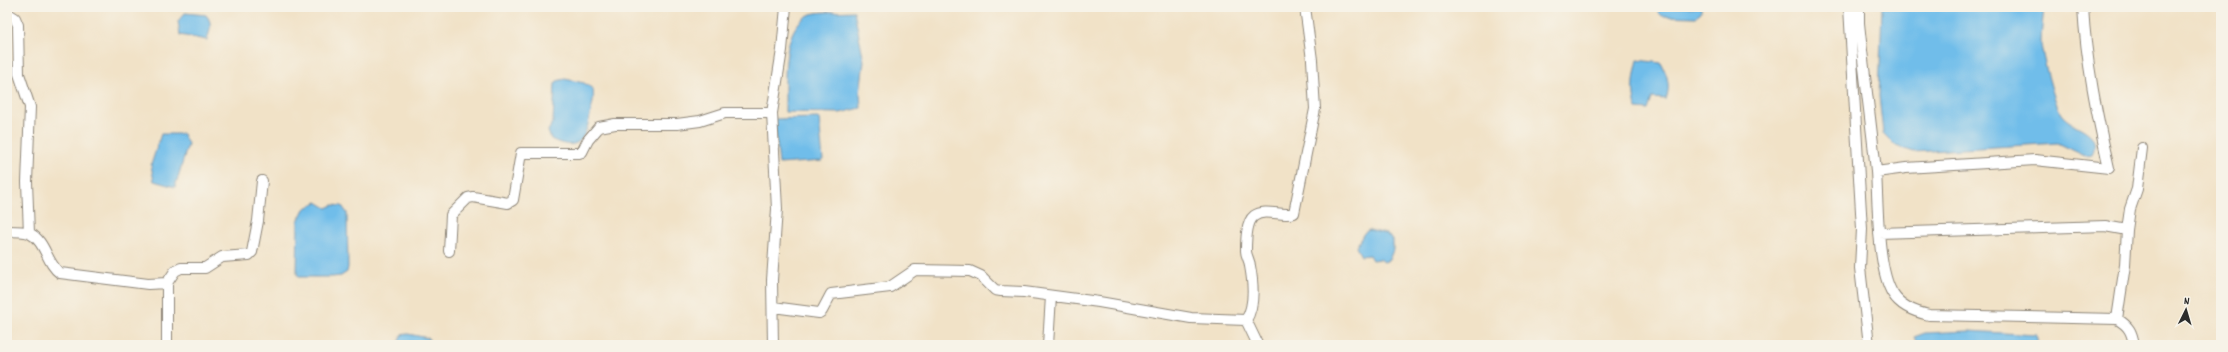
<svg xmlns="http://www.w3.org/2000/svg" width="2228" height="352" font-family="Dekko,sans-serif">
<rect width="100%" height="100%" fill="#f7f3e8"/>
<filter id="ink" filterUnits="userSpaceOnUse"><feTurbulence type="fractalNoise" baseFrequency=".025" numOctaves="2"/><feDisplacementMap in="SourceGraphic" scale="8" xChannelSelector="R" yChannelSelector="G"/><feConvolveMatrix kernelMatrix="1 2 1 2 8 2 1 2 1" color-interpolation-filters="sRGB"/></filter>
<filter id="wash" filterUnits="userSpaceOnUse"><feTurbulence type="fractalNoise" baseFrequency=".012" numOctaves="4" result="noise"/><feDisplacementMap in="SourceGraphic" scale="16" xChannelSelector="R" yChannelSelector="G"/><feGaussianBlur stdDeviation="0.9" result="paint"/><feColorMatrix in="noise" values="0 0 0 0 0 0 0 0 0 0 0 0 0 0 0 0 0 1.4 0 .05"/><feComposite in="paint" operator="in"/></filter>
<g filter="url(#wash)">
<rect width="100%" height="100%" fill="#f1e2c7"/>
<path fill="#70bdea" stroke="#4e748a" d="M1658 7H1701V13L1696 17 1662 16 1658 12Z
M1882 7H2044C2043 19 2041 32 2041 44 2042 55 2055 105 2061 114 2073 130 2103 129 2092 155L2085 156 2058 143 1914 152 1896 146 1883 133 1879 96Z
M854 11 864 61 860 93 861 108 840 113 785 112C786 84 779 27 811 14 821 11 843 12 854 11Z
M185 13 206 15C213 23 210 30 207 40L180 35 178 21Z
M1638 60 1661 63C1667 74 1671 86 1666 99L1652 98 1648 110 1637 109C1631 94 1634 75 1638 60Z
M565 79 584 83 593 89C594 98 593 103 591 111 586 136 581 154 551 139L548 131 553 122 555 84 557 81Z
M819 118 823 161 779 164 774 119Z
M161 134H183L188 144 175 187 154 181 151 165Z
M317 202 327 208 333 205 342 206 347 213 348 267 347 272 341 276 332 277H299L297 274 298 221 304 209Z
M1369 230 1386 234 1393 240V250L1389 260 1384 262 1380 259 1372 260 1369 255 1361 256 1356 247 1364 233Z
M1969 331 2036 335 2038 345H1918L1914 337 1925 333Z
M408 334 428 338 432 345H398L401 335Z"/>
</g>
<g filter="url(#ink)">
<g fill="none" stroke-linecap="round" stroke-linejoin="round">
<defs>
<path id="minor" d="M1849 7 1862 229 1860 268 1869 345
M1859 7V23C1864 72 1871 122 1876 171 1878 201 1877 270 1893 294 1901 307 1915 312 1929 315L2117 319C2129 326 2132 332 2134 345
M7 13 15 18 18 25 19 74 30 107 27 182 29 233
M1876 172 1906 168 2035 160 2109 168C2097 115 2086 62 2083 7
M7 231C13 231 24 231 29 233 46 241 46 263 60 273L148 284 167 283V345
M1879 233 2105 226 2127 230
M449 251 451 215 468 198 473 197 508 203 513 200 521 153H579L582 152 588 140 599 127 615 124H677L700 121 725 113H772
M167 283 175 271 181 268H205L222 257 249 255 252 252 258 221 262 181
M773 307 819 313 822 311 831 294 890 287 915 270 970 271 981 276 995 290 1001 291 1024 292 1099 302 1191 318 1246 320
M2117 319 2125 265 2127 230 2130 209 2137 189 2142 148
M1246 320C1255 306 1253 282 1250 266 1250 261 1246 256 1246 251 1246 242 1246 222 1254 216 1266 208 1282 217 1294 213L1315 109 1312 60 1305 7
M1246 320 1258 345
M773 345 772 280 777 209 772 113 782 50 786 7
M1048 345 1051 296"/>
</defs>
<use href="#minor" stroke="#8e8679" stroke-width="12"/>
<use href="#minor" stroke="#fff" stroke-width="10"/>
</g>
</g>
<rect width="2228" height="352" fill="none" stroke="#f7f3e8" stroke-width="24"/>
<g transform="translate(2186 310) rotate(5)" stroke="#f7f3e8" stroke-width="3" paint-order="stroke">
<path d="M0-3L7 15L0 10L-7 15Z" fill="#2b2b2b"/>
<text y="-6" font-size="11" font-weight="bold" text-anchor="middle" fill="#2b2b2b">N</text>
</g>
</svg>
